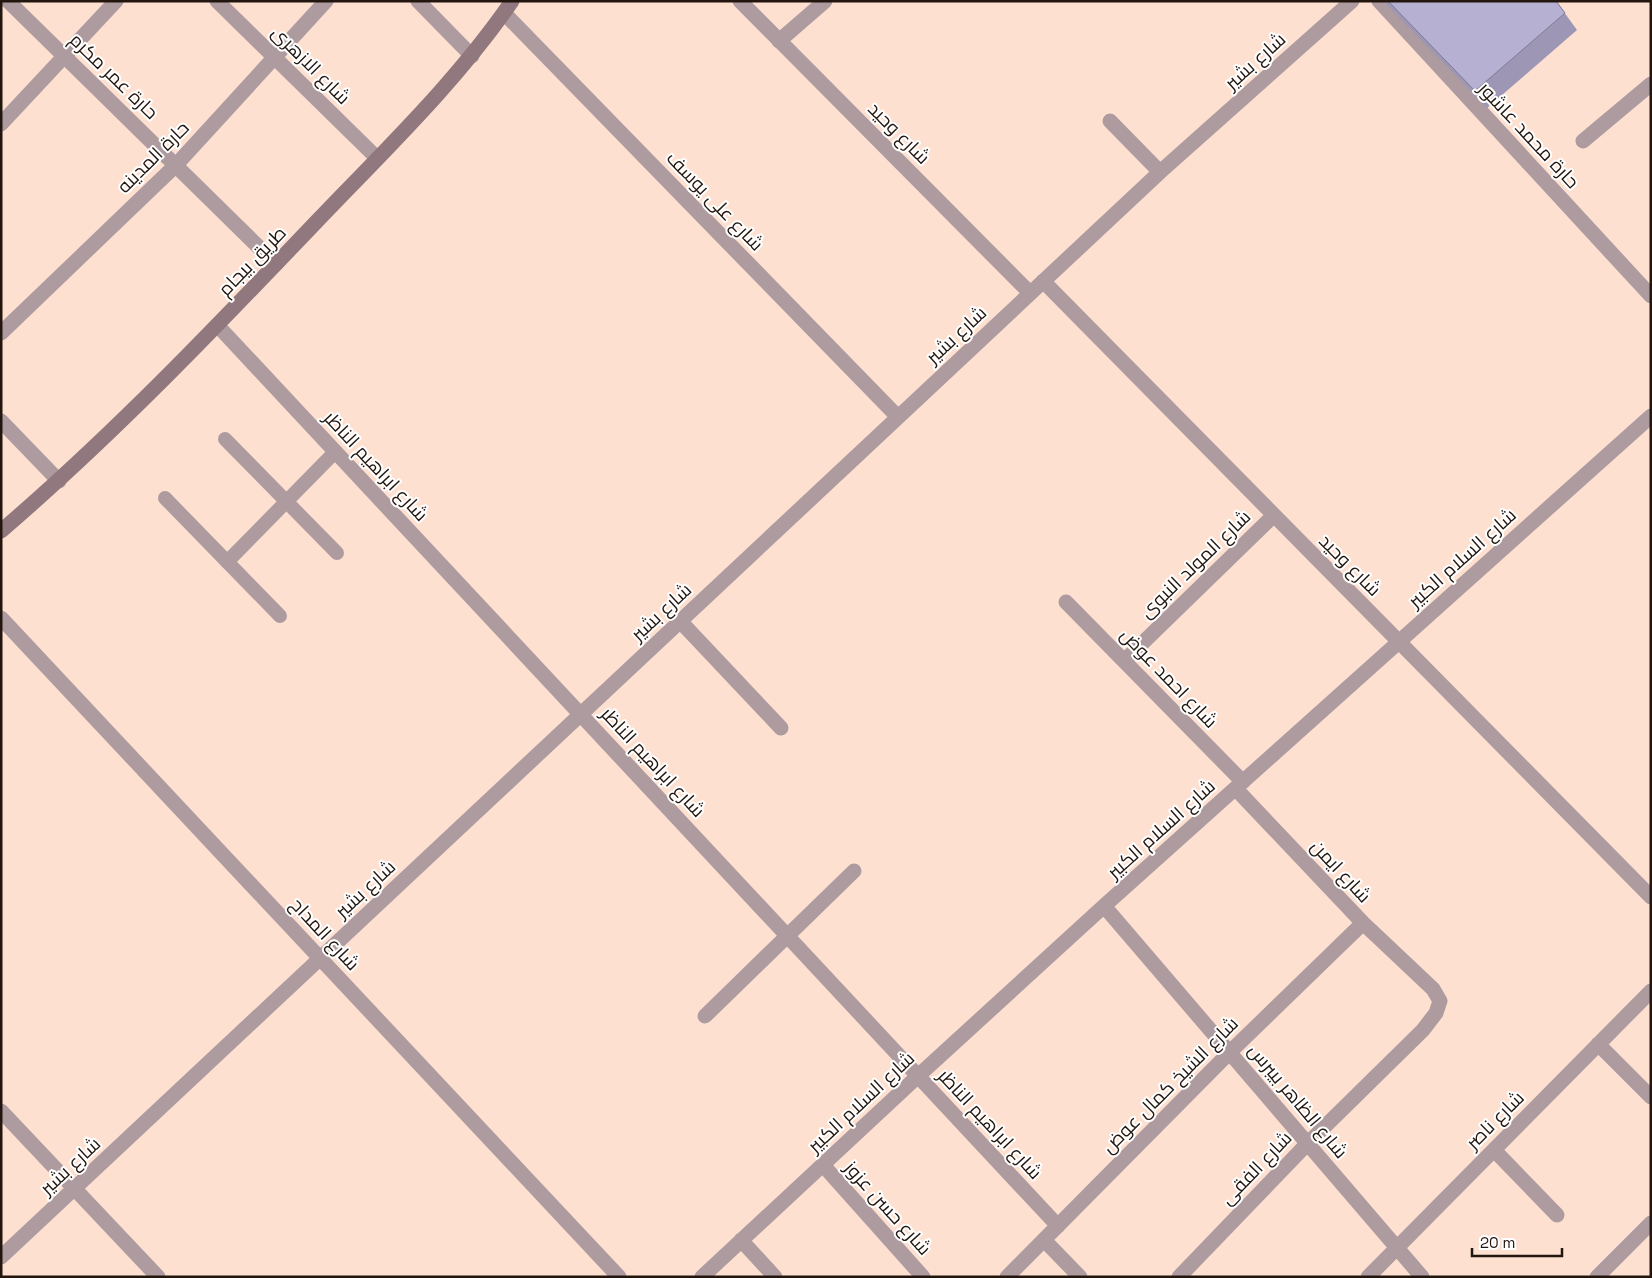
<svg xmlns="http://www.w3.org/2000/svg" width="1652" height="1278" font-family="'Space Grotesk',Cairo,sans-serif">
<rect width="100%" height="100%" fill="#fde0d0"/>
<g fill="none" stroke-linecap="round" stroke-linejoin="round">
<path stroke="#ad9ba0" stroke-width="14" d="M225 439 337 553
M165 498 280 616
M227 562 335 452"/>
<path stroke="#ad9ba0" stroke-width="15" d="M8 1 276 264
M217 1 377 158
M418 1 472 56
M740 1 1030 293
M1379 1 1651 296
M504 13 898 417
M779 41 825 1
M1110 121 1160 172
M1 124 116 1
M1583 141 1651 84
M1043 281 1651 897
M218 326 1058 1226
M1 333 176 165 326 1
M1 421 59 481
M1066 602 1243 782
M1 618 619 1277
M680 621 781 728
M1124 661 1273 516
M1104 906 1422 1277
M705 1016 854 871
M1598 1044 1651 1097
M1 1111 158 1277
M1494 1150 1557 1215
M823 1165 923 1277
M741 1240 775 1277
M1045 1241 1080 1277
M1 1257 1160 172 1352 1
M702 1277 918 1076 1104 906 1651 416
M1007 1277 1230 1052 1363 923
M1179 1277 1307 1144 1423 1030 1436 1013 1440 1001 1433 989 1363 923 1236 789
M1368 1277 1651 991
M1597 1277 1651 1223"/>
<path stroke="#91777e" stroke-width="15" d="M1 531C114 434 217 326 319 219 386 149 457 81 512 1"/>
</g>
<path fill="#9d97b5" d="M1385 1H1556L1577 30 1487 108 1389 7Z"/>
<path fill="#b6b0d2" stroke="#7f7b93" d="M1388 1H1556L1565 13 1475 91Z"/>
<g text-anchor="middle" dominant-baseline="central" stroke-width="4" stroke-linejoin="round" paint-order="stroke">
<g font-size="19" fill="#22160f" stroke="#fff">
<text transform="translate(1255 61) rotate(-42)">شارع بشير</text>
<text transform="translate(311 65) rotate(45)">شارع الازهرى</text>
<text transform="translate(114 76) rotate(44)">حارة عمر مكرم</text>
<text transform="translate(899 133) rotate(45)">شارع وحيد</text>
<text transform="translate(1529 135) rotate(47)">حارة محمد عاشور</text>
<text transform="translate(153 157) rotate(-45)">حارة المدينه</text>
<text transform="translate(715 201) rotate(46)">شارع على يوسف</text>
<text transform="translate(252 261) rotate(-46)">طريق بيجام</text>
<text transform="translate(956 335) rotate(-43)">شارع بشير</text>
<text transform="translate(376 466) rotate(47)">شارع ابراهيم الناظر</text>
<text transform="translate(1462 558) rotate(-42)">شارع السلام الكبير</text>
<text transform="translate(1195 564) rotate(-44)">شارع المولد النبوى</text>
<text transform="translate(1350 565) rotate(45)">شارع وحيد</text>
<text transform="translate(661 612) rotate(-43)">شارع بشير</text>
<text transform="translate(1169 678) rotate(46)">شارع احمد عوض</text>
<text transform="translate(653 762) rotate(47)">شارع ابراهيم الناظر</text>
<text transform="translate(1161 829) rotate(-42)">شارع السلام الكبير</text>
<text transform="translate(1341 871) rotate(47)">شارع ايمن</text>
<text transform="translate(365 889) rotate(-43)">شارع بشير</text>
<text transform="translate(325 934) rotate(47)">شارع المداح</text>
<text transform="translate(1170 1085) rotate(-45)">شارع الشيخ كمال عوض</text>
<text transform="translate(1298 1101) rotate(50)">شارع الظاهر بيبرس</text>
<text transform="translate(861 1102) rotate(-43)">شارع السلام الكبير</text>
<text transform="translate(1495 1120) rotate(-45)">شارع ناصر</text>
<text transform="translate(990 1124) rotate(47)">شارع ابراهيم الناظر</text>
<text transform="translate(70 1166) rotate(-43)">شارع بشير</text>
<text transform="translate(1256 1168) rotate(-46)">شارع الفقى</text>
<text transform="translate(888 1208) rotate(48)">شارع حسن عزوز</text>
</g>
</g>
<rect width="1652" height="1278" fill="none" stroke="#22160f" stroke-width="5"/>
<path d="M1472 1248v8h90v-8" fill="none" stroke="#22160f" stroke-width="2.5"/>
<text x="1480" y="1248" font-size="15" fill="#22160f" stroke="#ffffff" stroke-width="4" paint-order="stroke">20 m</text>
</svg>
